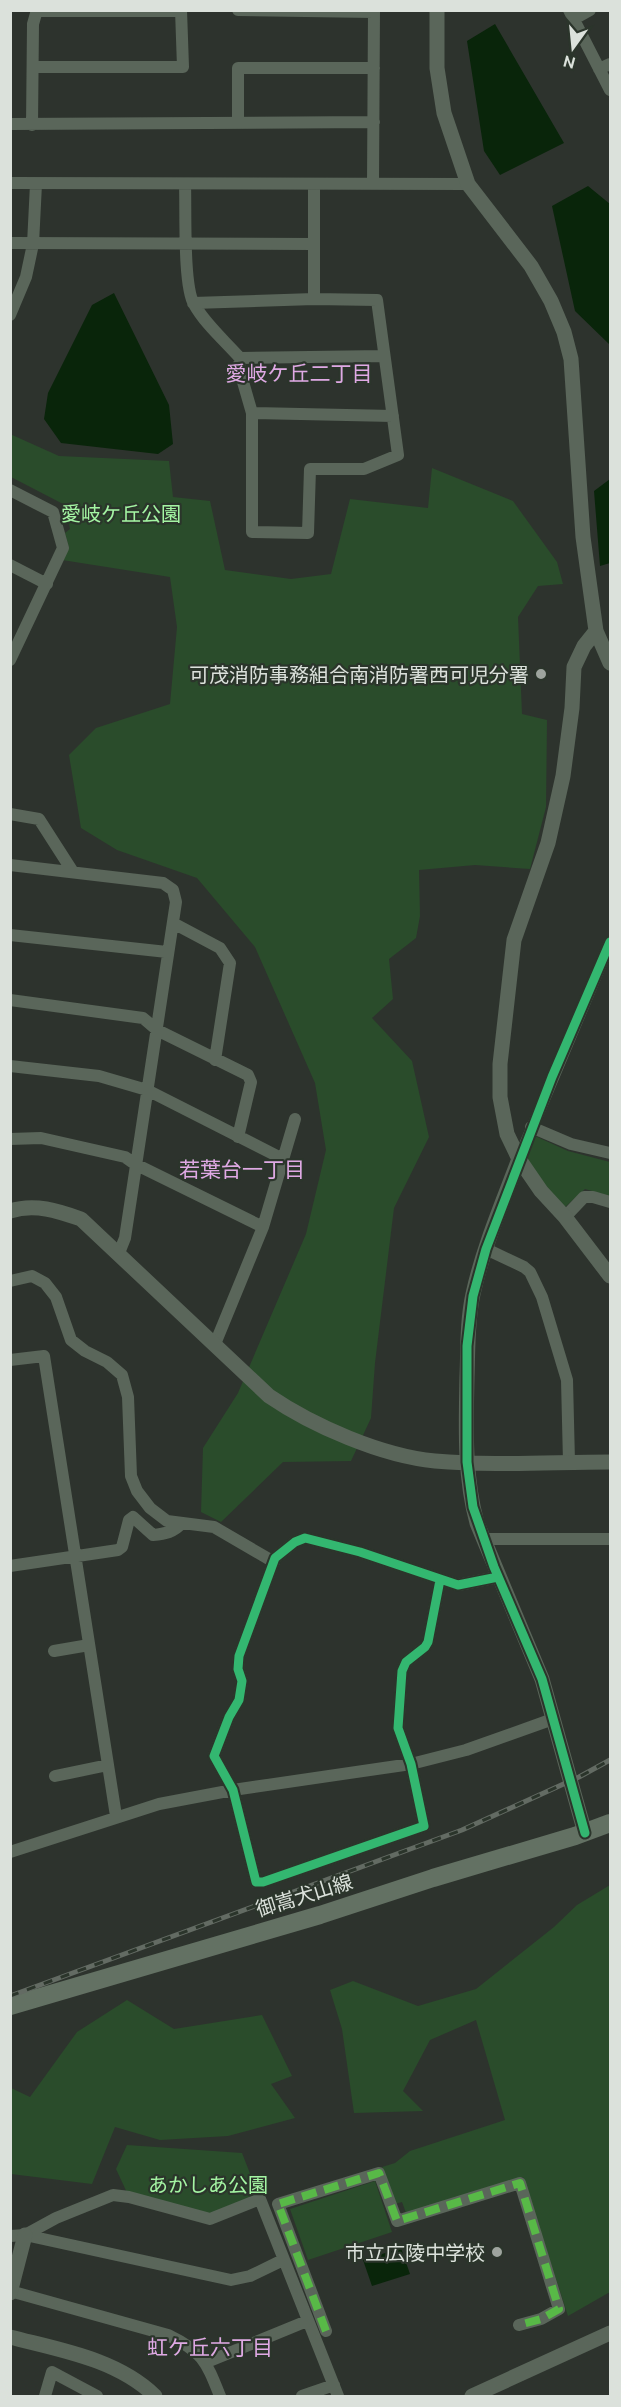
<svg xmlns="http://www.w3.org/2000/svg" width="621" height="2407" font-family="Ubuntu,'Noto Sans JP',sans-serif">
<rect width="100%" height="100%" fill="#2d332d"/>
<path fill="#2a4c2b" d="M10 434 59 456 169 461 173 497 210 501 225 570 291 579 331 574 350 499 428 508 432 468 513 501 557 562 563 584 538 586 518 617 522 714 547 720 546 807 530 869 475 865 419 870 420 916 416 938 389 959 393 999 372 1018 412 1061 429 1137 394 1208 375 1363 371 1418 351 1461 283 1462 221 1522 201 1512 203 1448 238 1393 306 1234 326 1150 315 1083 255 947 197 878 117 850 81 828 69 755 96 728 170 704 177 627 170 577 62 560 69 548 65 533 70 529 65 505 11 477Z
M535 1136 568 1151 610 1162V1196L585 1189 565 1207 544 1184 524 1155Z
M610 1885V2292L568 2316 523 2177 406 2213 402 2202 395 2204 382 2167 395 2163 410 2151 505 2120 476 2020 430 2040 403 2091 423 2111 354 2113 342 2029 330 1990 353 1981 418 2006 476 1989 554 1927 577 1905Z
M127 2000 174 2029 262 2015 292 2076 271 2084 295 2118 228 2136 160 2140 115 2127 92 2184 11 2174V2088L30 2097 77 2032Z
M127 2145 242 2153 260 2199 210 2219 129 2197 116 2169Z
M375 2181 392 2232 308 2260 290 2209Z"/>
<path fill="#09250a" d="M495 24 564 143 500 175 484 151 467 41Z
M588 186 610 204V345L575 311 552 206Z
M114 293 169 405 173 444 158 454 61 443 44 419 48 393 92 305Z
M610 479V563L600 566 594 491Z
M401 2248 410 2274 372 2286 363 2260Z"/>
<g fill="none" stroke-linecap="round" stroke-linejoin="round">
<path stroke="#5a665a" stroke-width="12" d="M238 10 374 12
M569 10 610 90
M37 11H181
M574 19 590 10
M34 67H183L181 10
M599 69 610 64
M238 122V68H374
M10 124 374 122
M32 125 33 24 37 10
M10 183 468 184
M373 183 374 10
M185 184C186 208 183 286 194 304 205 324 225 341 240 358L239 368 252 413V532L308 533 310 469H364L398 455 377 300 314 299 193 303
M10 243 314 244
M314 299V184
M10 315 26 277 33 244 36 184
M240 358 384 356
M252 413 393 416
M10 490 53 512 63 548 10 660
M10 565 47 584
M10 814 39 819 73 872
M10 865 163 883 173 890 176 902 125 1238 119 1253
M173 923 220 948 230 963 215 1060
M10 935 167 952
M10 1000 143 1018 157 1030 248 1075 251 1082 238 1137
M10 1066 99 1076 147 1090 283 1159
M531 1127 571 1144 610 1153
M10 1139 41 1138 125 1157 135 1164 263 1227
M519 1159 610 942
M565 1217 584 1197H593L610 1202
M486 1249 524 1267 530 1272 542 1297 567 1380 569 1462
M10 1281 32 1276 45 1283 56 1297 71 1340 85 1351 107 1362 122 1375 128 1397 131 1476 137 1491 150 1508 167 1521 214 1527 274 1562
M215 1344 263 1227 295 1119
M10 1360 44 1356 116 1816
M483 1539H610
M10 1566 118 1550 122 1547 129 1520 133 1517 153 1535C165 1534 174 1532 182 1523
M440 1580 428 1642 425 1647 406 1662 402 1671 398 1728 411 1764 424 1826 263 1882H256L233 1790 214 1756 229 1717 239 1700 242 1681 238 1669 239 1656 275 1558 295 1542 305 1538 360 1552 458 1585 498 1577
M54 1651 89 1645
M55 1776 108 1765
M10 1852 159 1804 233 1790 411 1764 466 1750 553 1719
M25 2235 56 2218 113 2195 129 2197 210 2219 260 2199 338 2396
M10 2236 25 2235 231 2280 250 2276 283 2260
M10 2291 168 2335C203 2352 206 2361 220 2396
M326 2331 278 2204 379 2173 397 2221 520 2183 559 2309 541 2319 519 2325
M207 2362 307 2321
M45 2396 52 2372 97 2396
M302 2396 334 2385"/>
<path stroke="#5a665a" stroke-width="15" d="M437 10V68L444 113 468 184 531 266 551 301 564 332 571 359 583 537 596 631 610 663
M596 631 584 646 574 667 572 708 563 776 548 843 514 940 500 1064V1097L507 1134 519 1159 541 1191 565 1217 610 1276
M519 1159C502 1204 483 1248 473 1294 467 1321 468 1350 467 1377 466 1426 464 1476 477 1523L542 1679 585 1833
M10 1211C35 1203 58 1211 81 1219L269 1396C313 1426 382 1456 435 1461 493 1466 553 1462 610 1462
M10 2293 25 2235
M10 2337C60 2350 117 2359 155 2396
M472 2396 610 2333"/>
<path stroke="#637163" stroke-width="18" d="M10 2006 320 1915 433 1878 575 1836 610 1823"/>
<defs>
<path id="rail" d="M10 1996 462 1830 579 1777 610 1760"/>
</defs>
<use href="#rail" stroke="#636b63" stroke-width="5"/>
<use href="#rail" stroke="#2b352b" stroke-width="3" stroke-dasharray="9" stroke-linecap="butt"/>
<path stroke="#58b947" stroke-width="8" stroke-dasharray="15 8" stroke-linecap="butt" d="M326 2331 278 2204 379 2173 397 2221 520 2183 559 2309 541 2319 519 2325"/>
<defs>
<path id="cycleway" d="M440 1580 428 1642 425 1647 406 1662 402 1671 398 1728 411 1764 424 1826 263 1882H256L233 1790 214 1756 229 1717 239 1700 242 1681 238 1669 239 1656 275 1558 295 1542 305 1538 360 1552 458 1585 498 1577
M585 1833 542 1679 494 1567 473 1507 467 1462V1346L473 1296 486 1249 552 1077 610 942"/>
</defs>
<use href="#cycleway" stroke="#2b352b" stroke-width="13"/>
<use href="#cycleway" stroke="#33b770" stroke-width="9"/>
</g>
<g fill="#9ea49e" stroke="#2b352b" stroke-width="2">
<circle cx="541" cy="674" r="6"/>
<circle cx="497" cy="2252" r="6"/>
</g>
<g text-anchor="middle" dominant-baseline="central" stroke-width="4.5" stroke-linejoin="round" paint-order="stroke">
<g font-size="20" fill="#a4f5a3" stroke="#2b352b">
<text x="121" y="513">愛岐ケ丘公園</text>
<text x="208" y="2184">あかしあ公園</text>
</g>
<g font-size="20" fill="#dbe1db" stroke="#2b352b" text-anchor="end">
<text x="529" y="674">可茂消防事務組合南消防署西可児分署</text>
<text x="485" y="2252">市立広陵中学校</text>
</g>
<g font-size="20" fill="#dbe1db" stroke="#2b352b">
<text transform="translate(304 1895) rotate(-17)">御嵩犬山線</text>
</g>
<g font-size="21" fill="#dfa9e4" stroke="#2b352b">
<text x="299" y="373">愛岐ケ丘二丁目</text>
<text x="242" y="1169">若葉台一丁目</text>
<text x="210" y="2347">虹ケ丘六丁目</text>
</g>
</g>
<rect width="621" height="2407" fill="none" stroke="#dbe1db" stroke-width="24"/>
<g transform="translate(573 48) rotate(195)" stroke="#2b352b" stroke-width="4.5" paint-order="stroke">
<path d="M0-4.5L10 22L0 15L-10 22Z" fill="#dbe1db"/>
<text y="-9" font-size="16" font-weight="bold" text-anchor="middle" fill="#dbe1db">N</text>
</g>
</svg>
